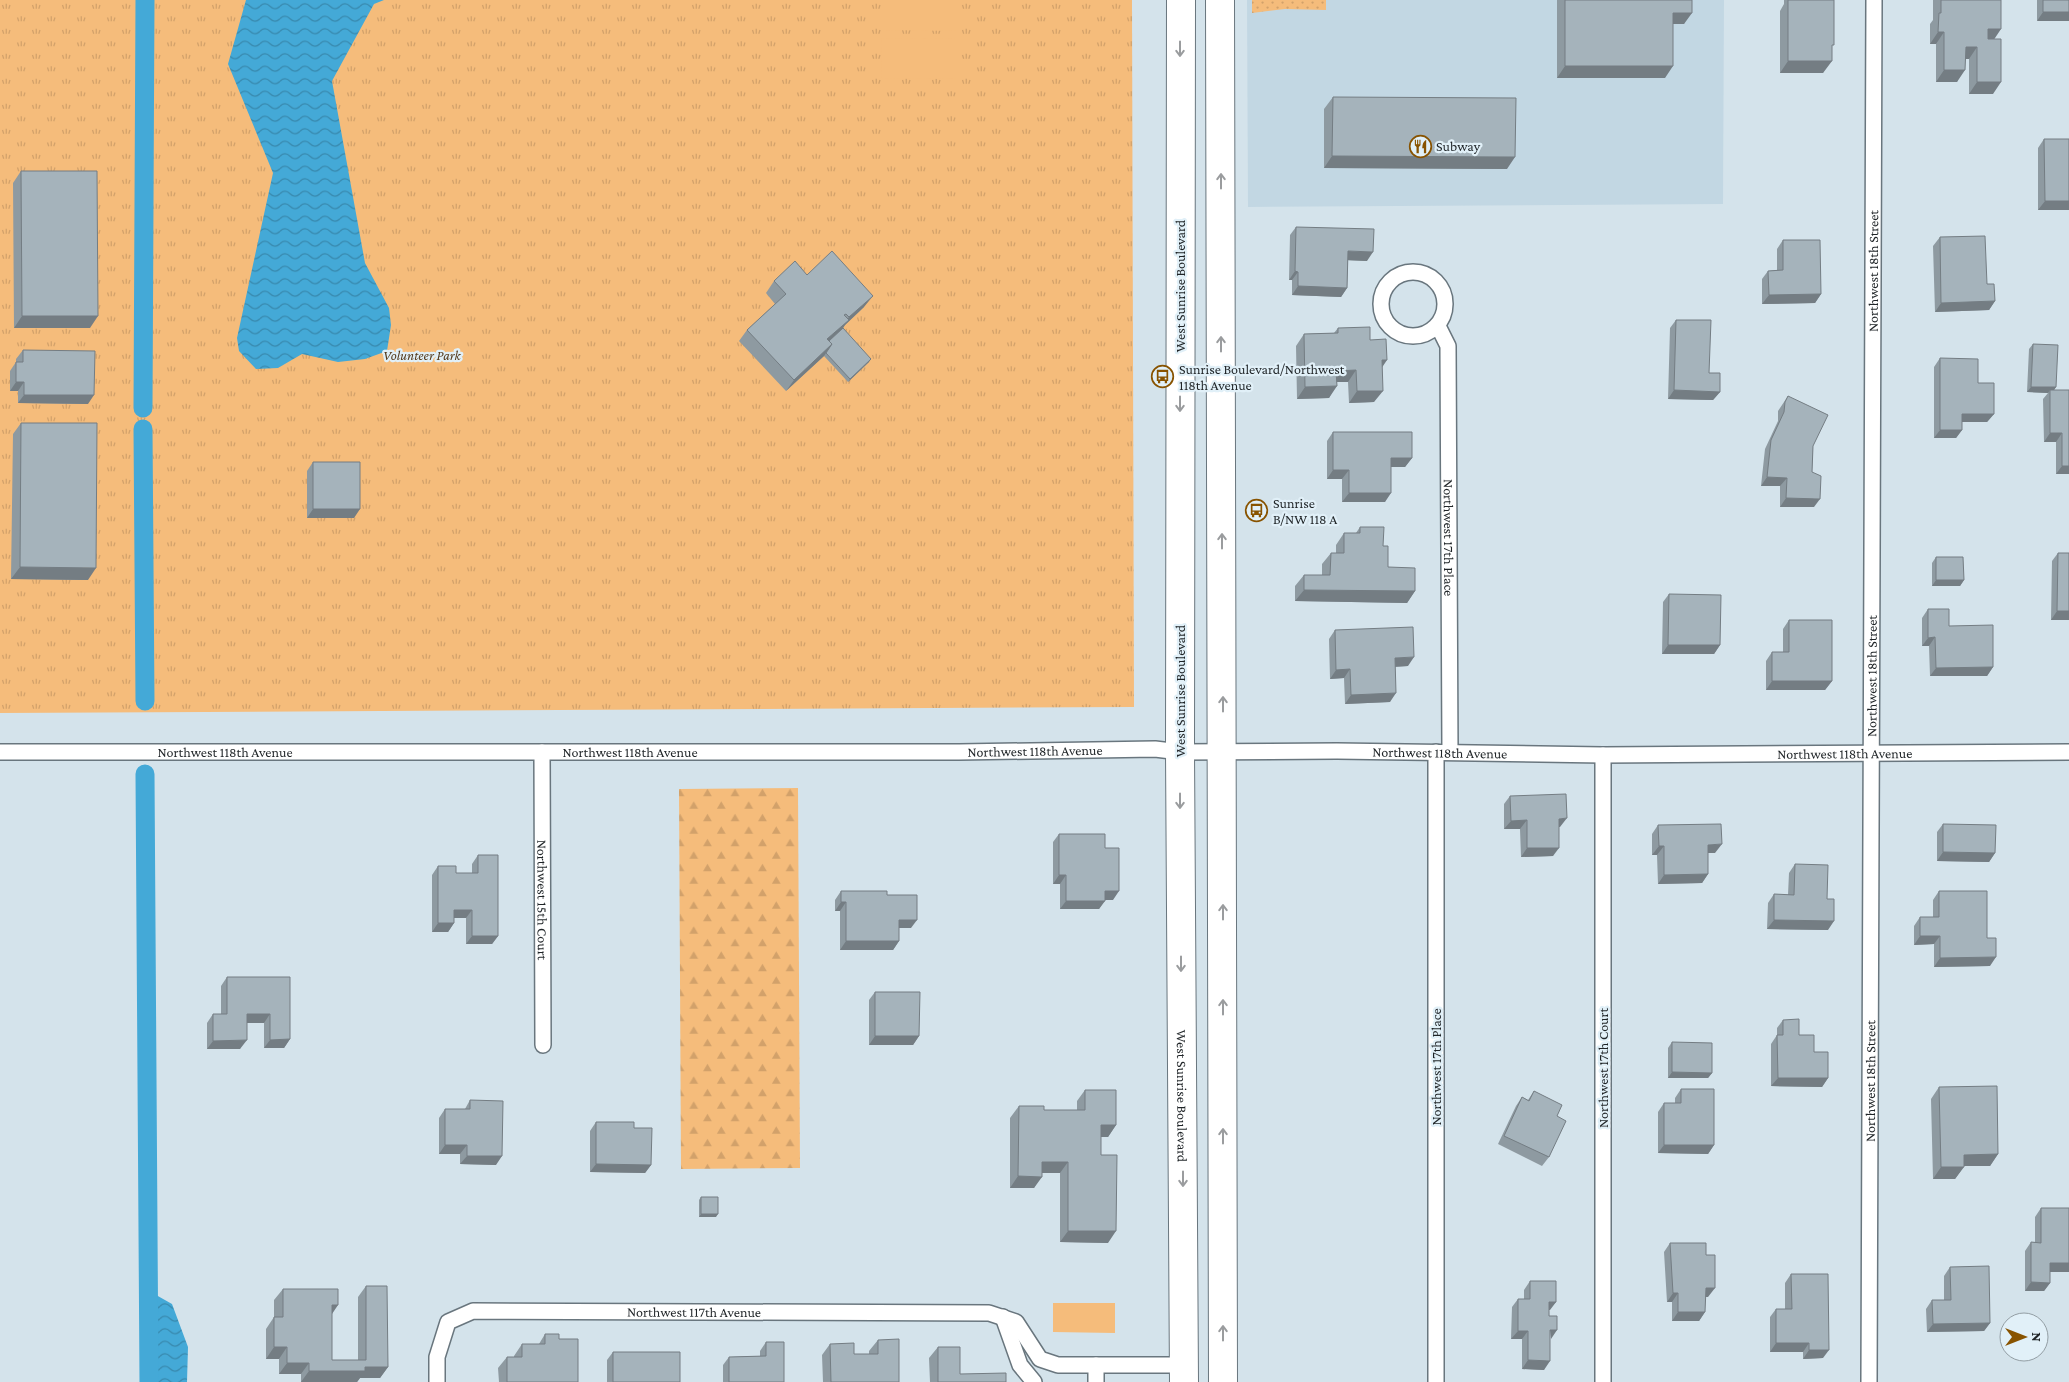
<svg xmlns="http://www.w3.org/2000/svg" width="2069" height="1382" font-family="'Crimson Pro',serif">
<defs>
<pattern id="grass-dots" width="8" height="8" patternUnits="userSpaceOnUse" patternTransform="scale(1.25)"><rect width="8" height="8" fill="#f5bc7b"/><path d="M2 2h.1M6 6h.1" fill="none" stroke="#d2a16a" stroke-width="1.8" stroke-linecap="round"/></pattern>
<pattern id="forest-firs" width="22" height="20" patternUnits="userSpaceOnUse" patternTransform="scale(1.25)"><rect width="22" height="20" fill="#f5bc7b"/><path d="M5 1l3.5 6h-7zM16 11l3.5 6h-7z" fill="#d2a16a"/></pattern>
<pattern id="park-tufts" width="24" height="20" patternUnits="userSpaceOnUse" patternTransform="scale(1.25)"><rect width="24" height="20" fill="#f5bc7b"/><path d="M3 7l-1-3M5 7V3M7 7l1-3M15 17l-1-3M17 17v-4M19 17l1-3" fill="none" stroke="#d2a16a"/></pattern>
<pattern id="water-waves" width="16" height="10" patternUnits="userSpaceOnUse" patternTransform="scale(1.25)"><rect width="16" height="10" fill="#44a9d7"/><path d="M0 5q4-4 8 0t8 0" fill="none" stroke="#3889ae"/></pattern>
</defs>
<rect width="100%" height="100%" fill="#d4e3eb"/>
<path fill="#c2d7e3" d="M1247 0H1724L1723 204 1248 207Z"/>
<path fill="url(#grass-dots)" d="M1252 0H1326V10L1285 9 1252 13Z"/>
<path fill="url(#forest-firs)" d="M798 788 800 1168 681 1169 679 789Z"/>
<path fill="url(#park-tufts)" d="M0 0H1132L1134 707 0 713Z"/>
<path fill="#f5bc7b" d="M882 0H956V31L882 30Z
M882 38 956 39V79L881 78Z
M1053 1303H1115V1333L1053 1332Z"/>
<path fill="url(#water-waves)" d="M246 0H384L374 4 332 81 365 263 389 308 391 325 387 351 365 359 338 362 302 354 278 368 256 369 239 351 237 338 273 173 228 64Z
M149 1291 172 1304 188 1347 187 1382H149Z"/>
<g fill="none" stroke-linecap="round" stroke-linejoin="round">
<path stroke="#44a9d7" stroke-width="19" d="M143 408 145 0
M143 429 145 701
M145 774 149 1382"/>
<defs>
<g id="street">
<circle cx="1413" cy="304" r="32"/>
<path id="s1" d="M1438 326 1448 346 1450 752"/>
<path id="s2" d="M0 752H959L1155 749 1180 752 1337 751 1603 755 2069 752"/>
<path id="s3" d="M542 752 543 1045"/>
<path d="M1436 752V1382"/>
<path d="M1003 1317 1020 1365 1034 1382"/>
<path d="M1096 1365V1382"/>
<path id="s4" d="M437 1382V1357L448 1322 473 1311 989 1313 1016 1322 1040 1359 1058 1365H1184"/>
<path d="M1603 1382V755"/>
<path id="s5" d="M1869 1382 1874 0"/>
</g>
<g id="highway">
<path id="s6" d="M1181 0 1180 752 1184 1382"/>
<path d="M1220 0 1223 1382"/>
</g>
</defs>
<use href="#street" stroke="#69767e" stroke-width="18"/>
<use href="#highway" stroke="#69767e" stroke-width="30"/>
<use href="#street" stroke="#fff" stroke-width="15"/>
<use href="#highway" stroke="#fff" stroke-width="28"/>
</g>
<path fill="#8e9aa1" d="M1557 0H1692L1684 24H1673L1665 78H1557Z
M1784 0H1834L1832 48 1823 73H1780V11L1784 4Z
M1933 0H2001L1994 39 1993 94H1969V59H1965L1957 82H1936V44H1930V24L1933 20Z
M2037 0H2069L2037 21Z
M1333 97 1507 169 1324 168V109Z
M2044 139 2069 210H2038V148Z
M21 171 90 328H14L13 183Z
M1296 227 1367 261 1348 260 1347 288 1341 297 1292 295V280H1289L1290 235Z
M1940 237 1987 284 1995 301 1989 310 1935 312 1933 246Z
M1783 240 1821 294 1815 303 1762 304V279L1768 271 1777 270V249Z
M807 275 864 307 845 325 843 328 869 362 848 382 824 356 786 391 739 341 747 330 775 304 766 293 774 281Z
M1676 320 1709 373 1720 392 1713 400 1668 399 1670 328Z
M1338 328 1370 340 1382 368 1374 402 1349 403 1348 382H1337L1329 398 1297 399 1296 346 1304 334 1334 333Z
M2033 344 2056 387 2054 390 2069 474H2056V442H2044L2043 399 2048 393 2027 392 2029 349Z
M23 350 88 404 18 403V391H10V371L16 362V359Z
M1940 358 1978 383 1994 414 1987 422H1962V430L1956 438H1934V367Z
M1788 396 1813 446 1812 472 1814 507H1780V486H1761L1765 449 1778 421V411Z
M21 423 88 580 11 579 13 434Z
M1333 432 1412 458 1405 467H1391L1385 502H1342V479H1327V441Z
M313 462 354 518H307V471Z
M1360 527 1383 546 1388 567 1415 591 1407 603 1295 601V586L1304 575H1322V564L1331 553H1336V545L1344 533H1356Z
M2058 553 2069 620H2051L2052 561Z
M1936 557 1964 580 1960 586H1932V563Z
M1669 594 1720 645 1714 654H1662L1663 602Z
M1928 609 1949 626 1993 667 1987 676H1930L1929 646H1922V618Z
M1789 620 1832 681 1825 690H1766V661L1772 652H1783V629Z
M1335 630 1408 666 1395 667 1390 702 1345 704 1344 678 1330 679 1329 639Z
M1510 796 1560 827H1559L1553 856 1521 857 1520 829H1504V804Z
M1943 824 1995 853 1989 862 1937 861V832Z
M1658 825 1715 853H1708V874L1702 883 1658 884 1657 855H1652V834Z
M1059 834 1105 848 1113 900H1105L1099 909H1060V884H1053V842Z
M478 855 498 936 492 944H466V918H454V923L448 932H432V875L438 866 456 873H472V864Z
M1795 864 1827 899 1828 930 1767 929 1768 903 1774 894 1788 895 1789 873Z
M841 891 887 895 911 928H899V941L893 950H840V911H835V900Z
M1939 891 1987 938 1990 966 1934 967V944L1914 945V926L1920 917H1933V900Z
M227 977H290V1039L284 1048H264V1023H247L240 1049H207V1023L213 1014H221V986Z
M875 992 919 1036 913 1045H869V1000Z
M1783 1020 1799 1035 1814 1052 1828 1078 1822 1087 1771 1086V1044L1777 1035V1028Z
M1672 1042 1712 1073 1708 1078H1668V1048Z
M1939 1087 1998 1154 1990 1166H1964L1955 1179H1933L1931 1099Z
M1681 1089 1714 1145 1708 1154 1658 1153V1112L1664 1103H1675V1098Z
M1085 1090 1116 1125 1108 1137H1101V1155L1108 1243 1060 1242V1173H1042L1034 1188H1010V1118L1019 1106 1044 1110H1077V1101Z
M1534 1091 1557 1116 1549 1157 1542 1166 1498 1144 1516 1106 1522 1097 1528 1100Z
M470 1100 496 1165 460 1164V1154H439V1118L445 1109H465Z
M596 1122 634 1128 651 1165 645 1173 590 1172V1131Z
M701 1197 716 1217H699V1200Z
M2041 1208 2069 1272H2050V1283L2044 1291H2025V1251L2031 1242H2035V1217Z
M1670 1243 1706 1255 1708 1297H1705V1312L1699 1321H1672V1302H1667L1664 1252Z
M1950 1267 1990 1323 1984 1331 1927 1332 1926 1309 1932 1300H1944V1276Z
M1791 1274 1823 1358 1803 1359V1352H1770V1317L1776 1309H1785V1283Z
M1530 1281 1556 1302 1549 1310 1550 1339 1544 1370 1522 1369V1339H1511L1512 1307 1518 1299H1524V1290Z
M366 1286 388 1367 380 1378H360L357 1382H301V1374H279V1359H266V1329L274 1317V1300L283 1289 332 1313V1360H358V1297Z
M545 1334 559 1339 578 1382H499L498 1368 507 1357H514V1356L522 1344H539Z
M878 1340 899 1382H823L822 1355 830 1344 854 1354H869V1351Z
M766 1342 784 1382H723V1365L729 1357 760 1356V1351Z
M938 1347 960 1374 1006 1382H930L929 1358Z
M613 1352 680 1382H607V1360Z"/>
<path fill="#747d83" d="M2043 12H2069V21H2037Z
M1673 13H1692L1684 24H1665Z
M1988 29H2001L1993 41H1980Z
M1938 32H1944L1936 44H1930Z
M1966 47H1977L1969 59H1957Z
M1788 61H1832L1823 73H1780Z
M1565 66H1673L1665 78H1557Z
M1944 70H1965L1957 82H1936Z
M1977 82H2001L1993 94H1969Z
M1332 156 1515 157 1507 169 1324 168Z
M2045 201H2069V210H2038Z
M1348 251 1373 252 1367 261 1342 260Z
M1295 271 1298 272 1292 280H1289Z
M1298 286 1347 288 1341 297 1292 295Z
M1821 294 1815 303 1762 304 1769 295Z
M873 296 864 307 845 325 841 331 821 348 827 339 845 323 849 317Z
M1995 301 1989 310 1935 312 1941 303Z
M22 316H98L90 328H14Z
M832 344 824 356 786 391 794 380Z
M871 359 869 362 848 382 850 379Z
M1382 360H1387L1379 372Z
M1356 370 1348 382H1328L1336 371Z
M16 382H24L18 391H10Z
M1337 386 1329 398 1297 399 1305 387Z
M2031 387H2056L2052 393 2050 390 2048 393 2027 392Z
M1674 390 1720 392 1713 400 1668 399Z
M1357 391H1383L1374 402 1349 403Z
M24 395H94L88 404 18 403Z
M1962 414H1994L1987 422H1956Z
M1940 430H1962L1956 438H1934Z
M2050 433H2062L2056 442H2044Z
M1391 458H1412L1405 467H1385Z
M2062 466H2069V474H2056Z
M1333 470H1349L1342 479H1327Z
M1767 477 1787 478 1780 486H1761Z
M1349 493H1391L1385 502H1342Z
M1786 498 1820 499 1814 507H1780Z
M313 509H360L354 518H307Z
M20 567 96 568 88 580 11 579Z
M1936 580H1964L1960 586H1932Z
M1304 590 1415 591 1407 603 1295 601Z
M2057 611H2069V620H2051Z
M1935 637 1929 646H1922L1928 638Z
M1668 645H1720L1714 654H1662Z
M1414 657 1408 666 1389 667 1395 658Z
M1993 667 1987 676H1930L1936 668Z
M1350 669 1344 678 1330 679 1336 670Z
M1772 681H1832L1825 690H1766Z
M1396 693 1390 702 1345 704 1351 695Z
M1567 818 1560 827H1553L1559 819Z
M1527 820 1520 829H1504L1511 821Z
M1722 844 1715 853H1702L1708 845Z
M1659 846H1664L1657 855H1652Z
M1527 848H1559L1553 856 1521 857Z
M1943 852 1995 853 1989 862 1937 861Z
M1708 874 1702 883 1658 884 1664 875Z
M1059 875H1066L1060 884H1053Z
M1105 891H1119L1113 900H1099Z
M1066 901H1105L1099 909H1060Z
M841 902H846L840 911H835Z
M454 910H472L466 918H448Z
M899 920H917L911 928H893Z
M1774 920 1834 921 1828 930 1767 929Z
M438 923H454L448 932H432Z
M472 936H498L492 944H466Z
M1920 936H1940L1934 944 1914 945Z
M846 941H899L893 950H840Z
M1996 957 1990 966 1934 967 1940 958Z
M247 1014H270L264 1023H240Z
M875 1036H919L913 1045H869Z
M290 1039 284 1048H264L270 1040Z
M247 1040 240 1049H207L213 1041Z
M1672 1072 1712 1073 1708 1078H1668Z
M1778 1078H1828L1822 1087 1771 1086Z
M1101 1125H1116L1108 1137H1093Z
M445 1145H467L460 1154H439Z
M1664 1145H1714L1708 1154 1658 1153Z
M1998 1154 1990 1166H1955L1964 1155Z
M467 1156H502L496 1165 460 1164Z
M1042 1162H1068L1060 1173H1034Z
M596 1164 651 1165 645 1173 590 1172Z
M1941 1167H1964L1955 1179H1933Z
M1018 1176 1042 1177 1034 1188H1010Z
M701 1214H718L716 1217H699Z
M1068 1231H1116L1108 1243 1060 1242Z
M2050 1263H2069V1272H2044Z
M2031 1282 2050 1283 2044 1291H2025Z
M1706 1288H1715L1708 1297H1699Z
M1673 1293H1678L1672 1302H1667Z
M1549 1302H1556L1550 1310H1543Z
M332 1305H338L330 1317Z
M1678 1312H1705L1699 1321H1672Z
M1990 1323 1984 1331 1927 1332 1933 1324Z
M1550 1330H1557L1551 1339Z
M1518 1331H1528L1522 1339H1511Z
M1776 1343H1809L1803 1352H1770Z
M274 1347H287L279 1359H266Z
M1809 1350H1829L1823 1358 1803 1359Z
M1528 1360 1550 1361 1544 1370 1522 1369Z
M287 1363H309L301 1374H279Z
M365 1367H388L380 1378H360L357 1382H301L309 1371Z"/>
<path fill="#a5b3bb" stroke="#747d83" d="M1565 0H1692V13H1673V66H1565Z
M1788 0H1834V45H1832V61H1788Z
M1941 0H2001V29H1988V39H2001V82H1977V47H1966L1965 70H1944V32H1938L1939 13H1941Z
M2043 0H2069V12H2043Z
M1333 97 1516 98 1515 157 1332 156Z
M2044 139H2069V201H2045Z
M21 171H97L98 316H22Z
M1296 227 1374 229 1373 252 1348 251 1347 288 1298 286V272L1295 271Z
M1985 236 1987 284H1994L1995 301 1941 303 1940 237Z
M1783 240H1820L1821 294 1769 295 1768 271 1783 270Z
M832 251 873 296 849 317 846 314 844 315 849 320 827 339 832 344 794 380 747 330 786 294 774 281 795 261 807 275Z
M1676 320H1711L1709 373H1720V392L1674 390Z
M1370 327V340L1386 339 1387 360H1382L1383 391H1357L1356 370 1336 371 1337 386 1305 387 1304 334 1338 333V328Z
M843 328 871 359 850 379 826 353 832 344 829 341Z
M2033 344 2058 345 2056 387H2031Z
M23 350 95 351 94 395H24V382H16V362H23Z
M1940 358 1978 359V383H1994V414H1962V430H1940Z
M2050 390H2069V466H2062V433H2050Z
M1788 396 1828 415 1813 446 1812 472 1821 476 1820 499 1786 498 1787 478 1767 477 1771 440 1784 412 1785 402Z
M21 423H97L96 568 20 567Z
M1333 432H1412V458H1391V493H1349V470H1333Z
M313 462H360V509H313Z
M1360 527H1384L1383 546H1388V567L1415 568V591L1304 590V575H1330L1331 553H1344V533H1360Z
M2058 553H2069V611H2057Z
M1936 557H1963L1964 580H1936Z
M1669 594 1721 595 1720 645H1668Z
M1928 609H1949V626L1993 625V667L1936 668 1935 637 1928 638Z
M1789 620H1832V681H1772V652H1789Z
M1413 627 1414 657 1395 658 1396 693 1351 695 1350 669 1336 670 1335 630Z
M1566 794 1567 818 1559 819V848H1527V820L1511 821 1510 796Z
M1721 824 1722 844 1708 845V874L1664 875V846H1659L1658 825Z
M1943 824 1996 825 1995 853 1943 852Z
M1059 834H1105V848H1119V891H1105V901H1066V875H1059Z
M478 855H498V936H472V910H454V923H438V866H456V873H478Z
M1795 864 1828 865 1827 899H1834V921L1774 920V894L1794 895Z
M841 891H887V895H917V920H899V941H846V902H841Z
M1939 891H1987V938H1996V957L1940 958V936H1920V917H1939Z
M227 977H290V1039L270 1040V1014H247V1040L213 1041V1014H227Z
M875 992H920L919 1036H875Z
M1799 1019V1035H1814V1052H1828V1078H1778L1777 1035H1783V1020Z
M1672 1042 1712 1043V1073L1672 1072Z
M1997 1086 1998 1154 1964 1155V1167H1941L1939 1087Z
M1681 1089H1714V1145H1664V1103H1681Z
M1085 1090H1116V1125H1101V1155H1117L1116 1231H1068V1162H1042V1177L1018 1176 1019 1106H1044V1110H1085Z
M1534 1091 1562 1105 1557 1116 1566 1121 1549 1157 1504 1136 1522 1097 1529 1101Z
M470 1100 503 1101 502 1156H467V1145H445V1109H470Z
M596 1122H634V1128H652L651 1165 596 1164Z
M701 1197H718V1214H701Z
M2041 1208H2069V1263H2050V1283L2031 1282V1242L2041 1243Z
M1670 1243H1706V1255H1715V1288H1706L1705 1312H1678V1293H1673Z
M1989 1266 1990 1323 1933 1324 1932 1300H1951L1950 1267Z
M1791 1274H1828L1829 1350H1809V1343H1776V1309H1792Z
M1530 1281H1556V1302H1549V1316H1557V1330H1550V1361L1528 1360V1331H1518V1299H1530Z
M366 1286H387L388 1367H365V1371H309V1363H287V1347H274V1317H283V1289H338V1305H332V1360H366Z
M545 1334H559V1339H578V1382H507V1357H522V1344H545Z
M899 1339V1382H831L830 1344 854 1343V1354H878V1340Z
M766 1342H784V1382H729V1357L766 1356Z
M938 1347H960V1374L1006 1373V1382H938Z
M613 1352H680V1382H613Z"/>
<defs><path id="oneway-shaft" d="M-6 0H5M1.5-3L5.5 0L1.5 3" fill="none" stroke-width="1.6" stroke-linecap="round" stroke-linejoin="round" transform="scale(1.25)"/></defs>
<g stroke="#9a9c9e">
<use href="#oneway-shaft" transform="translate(1180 49) rotate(90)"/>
<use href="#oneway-shaft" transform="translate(1221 181) rotate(-90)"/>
<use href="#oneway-shaft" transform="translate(1221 344) rotate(-90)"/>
<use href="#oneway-shaft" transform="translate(1180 404) rotate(90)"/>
<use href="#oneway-shaft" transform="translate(1222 541) rotate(-90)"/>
<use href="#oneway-shaft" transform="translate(1223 704) rotate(-90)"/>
<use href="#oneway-shaft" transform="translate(1180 801) rotate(90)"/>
<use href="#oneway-shaft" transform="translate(1223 912) rotate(-90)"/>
<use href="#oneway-shaft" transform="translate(1181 964) rotate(90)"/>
<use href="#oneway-shaft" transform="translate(1223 1007) rotate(-90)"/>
<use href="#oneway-shaft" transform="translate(1223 1136) rotate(-90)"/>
<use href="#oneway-shaft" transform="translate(1183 1179) rotate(90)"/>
<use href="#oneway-shaft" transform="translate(1223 1333) rotate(-90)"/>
</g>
<defs>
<symbol id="restaurant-ring" viewBox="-11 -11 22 22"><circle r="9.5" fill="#e1f0f8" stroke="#885300" stroke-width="1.5"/><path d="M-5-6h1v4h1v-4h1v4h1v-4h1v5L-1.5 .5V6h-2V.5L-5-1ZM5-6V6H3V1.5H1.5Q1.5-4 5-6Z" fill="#885300"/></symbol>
<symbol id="bus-ring" viewBox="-11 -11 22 22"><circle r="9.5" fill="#e1f0f8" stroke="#885300" stroke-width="1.5"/><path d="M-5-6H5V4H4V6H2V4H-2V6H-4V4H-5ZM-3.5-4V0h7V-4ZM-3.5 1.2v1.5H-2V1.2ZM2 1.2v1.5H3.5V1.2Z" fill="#885300"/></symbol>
</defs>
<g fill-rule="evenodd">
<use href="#restaurant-ring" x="1408" y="134" width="25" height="25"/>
<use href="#bus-ring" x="1150" y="364" width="25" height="25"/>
<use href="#bus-ring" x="1244" y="498" width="25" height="25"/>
</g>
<g text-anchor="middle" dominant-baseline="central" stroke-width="4.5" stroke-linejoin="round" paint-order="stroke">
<g font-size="14" fill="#1f2427" stroke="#e1f0f8" text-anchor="start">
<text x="1436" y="146">Subway</text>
<text x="1179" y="369">Sunrise Boulevard/Northwest<tspan x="1179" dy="16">118th Avenue</tspan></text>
<text x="1273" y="503">Sunrise<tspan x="1273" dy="16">B/NW 118 A</tspan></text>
</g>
<g font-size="14" fill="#1f2427" stroke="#e1f0f8">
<text stroke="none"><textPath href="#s5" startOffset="1111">Northwest 18th Street</textPath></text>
<text transform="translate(1180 286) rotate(-90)">West Sunrise Boulevard</text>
<text stroke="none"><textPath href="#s1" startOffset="214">Northwest 17th Place</textPath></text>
<text stroke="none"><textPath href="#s5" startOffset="706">Northwest 18th Street</textPath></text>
<text transform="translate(1180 691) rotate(-90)">West Sunrise Boulevard</text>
<text stroke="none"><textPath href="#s2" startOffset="225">Northwest 118th Avenue</textPath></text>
<text stroke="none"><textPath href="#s2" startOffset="1035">Northwest 118th Avenue</textPath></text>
<text stroke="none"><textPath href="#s2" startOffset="630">Northwest 118th Avenue</textPath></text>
<text stroke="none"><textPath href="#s2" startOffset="1440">Northwest 118th Avenue</textPath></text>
<text stroke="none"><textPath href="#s2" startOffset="1845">Northwest 118th Avenue</textPath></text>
<text stroke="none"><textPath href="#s3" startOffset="148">Northwest 15th Court</textPath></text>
<text transform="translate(1436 1067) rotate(-90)">Northwest 17th Place</text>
<text transform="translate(1603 1068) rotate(-90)">Northwest 17th Court</text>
<text stroke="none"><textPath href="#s5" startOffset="301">Northwest 18th Street</textPath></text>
<text stroke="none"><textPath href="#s6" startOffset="1096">West Sunrise Boulevard</textPath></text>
<text stroke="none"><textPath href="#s4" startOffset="310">Northwest 117th Avenue</textPath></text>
</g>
<g font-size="14" font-style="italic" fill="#543a1c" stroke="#e1f0f8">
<text x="422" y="355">Volunteer Park</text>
</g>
</g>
<g transform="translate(2024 1337) rotate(90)"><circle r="24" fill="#e1f0f8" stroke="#939ea4"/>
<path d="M0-4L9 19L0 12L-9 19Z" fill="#885300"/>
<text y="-8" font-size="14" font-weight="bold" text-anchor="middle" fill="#1f2427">N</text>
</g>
</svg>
